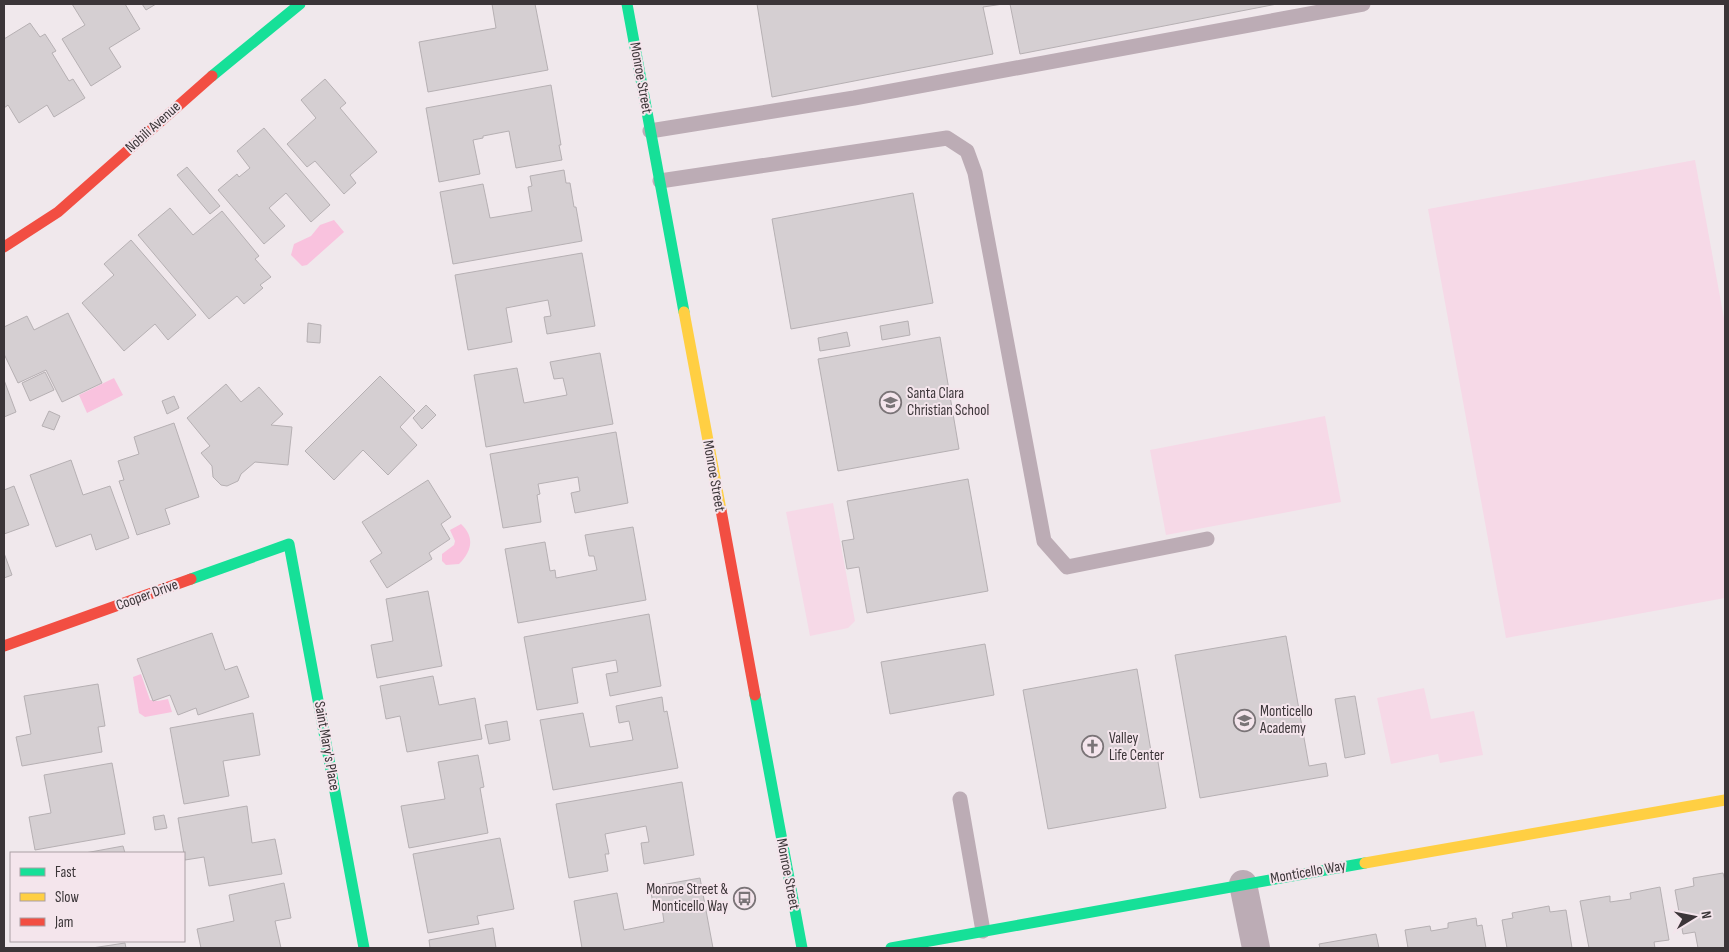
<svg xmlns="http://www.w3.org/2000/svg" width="1729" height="952" font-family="'Sofia Sans Condensed',sans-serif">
<rect width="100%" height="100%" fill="#f0e8ec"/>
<path fill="#f6d9e7" d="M1695 160 1725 324V598L1506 638 1428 209Z
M1325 416 1341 502 1166 535 1150 450Z
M833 503 855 621 848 628 810 636 786 512Z
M1424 688 1431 719 1474 711 1483 755 1440 763 1438 754 1391 764 1377 698Z"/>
<path fill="#f9c2de" d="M334 220 344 232 307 265 302 266 291 255 294 244 311 236 320 225Z
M114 378 123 395 87 413 79 395Z
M461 524C475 537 472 551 459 564L446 565 442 561V554L454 545 455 541 450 530Z
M141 674 150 700 158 701 168 699 172 712 145 717 139 713 133 677Z"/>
<path fill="#d5cfd2" stroke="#b6b0b3" d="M72 4H125L140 29 109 48 121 67 91 86 62 39 85 25Z
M142 4H156L146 10Z
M492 4H535L548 70 428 92 419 42 496 28Z
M757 4H1003L983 7 993 54 772 97Z
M1010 4H1277L1020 54Z
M30 23 40 37 45 34 56 51 52 53 69 81 73 79 85 98 54 117 47 105 19 123 8 105 4 108V39Z
M325 79 346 103 340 108 377 152 350 175 356 183 344 194 315 161 307 167 287 144 316 118 301 100Z
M551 85 561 145H559L562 160 516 168 509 131 483 136V138L473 140 480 174 439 182 426 108Z
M264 128 330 205 311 222 286 193 269 208 285 226 264 244 218 190 237 174 239 177 250 168 237 151Z
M187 167 220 206 210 214 177 175Z
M564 170 566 183H570L574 207H576L582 241 453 264 440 192 483 184 490 218 532 211 528 187 532 186 530 176Z
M913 193 933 303 791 329 772 219Z
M170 208 193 235 222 211 259 256 255 259 271 277 260 285 263 288 244 304 237 296 209 319 138 235Z
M131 240 196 315 168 340 155 324 124 351 82 303 114 275 104 264Z
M582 253 595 326 547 334 544 317 551 316 548 300 506 308 512 342 468 350 455 275Z
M68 313 102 383 62 402 46 370 18 383 4 354V327L27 316 34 330Z
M908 321 910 335 882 340 880 326Z
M308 323 321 325 320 343 307 342Z
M847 332 850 346 820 351 818 338Z
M940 337 959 449 838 471 818 359Z
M600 353 613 424 486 447 474 375 517 368 524 403 567 395 563 378 554 379 550 362Z
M45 372 54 390 30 401 22 383Z
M380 376 415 411 400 427 417 445 388 475 363 450 334 480 305 451Z
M4 380 16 412 4 417Z
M226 384 241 402 259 387 283 414 271 425 292 427 288 465 255 462 241 474 238 481 227 486 221 485 213 477 212 466 201 453 210 446 187 418Z
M174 396 179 408 167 414 162 401Z
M426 405 436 415 422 429 413 418Z
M49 411 60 416 54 430 42 426Z
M174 423 199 497 165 509 170 524 137 535 119 481 124 480 118 461 139 454 134 437Z
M616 432 628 503 575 513 571 493 580 491 578 477 538 484 540 494 537 495 541 522 503 528 490 454Z
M71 460 83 495 110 486 129 538 96 550 91 534 56 547 30 475Z
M968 479 988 591 867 613 859 567 847 569 842 541 854 539 847 501Z
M428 480 451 517 441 524 450 539 429 553 432 559 387 588 370 561 382 553 362 522Z
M14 486 29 525 4 534V490Z
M633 527 646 600 518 623 505 549 545 542 550 571 555 570 556 578 597 570 594 556H589L585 535Z
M4 553 12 575 4 578Z
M428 591 442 666 377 678 371 645 393 641 386 599Z
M649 614 661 686 610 696 606 674 618 672 616 660 572 668 578 703 537 710 524 637Z
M212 633 225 670 237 666 249 697 198 715 196 708 178 715 170 695 153 701 137 659Z
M1286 636 1309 766 1326 763 1328 776 1200 798 1175 655Z
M985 644 994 695 890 714 881 662Z
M1137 669 1152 757 1157 756 1166 808 1048 829 1023 690Z
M433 676 439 705 475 698 482 739 407 752 400 716 386 719 380 686Z
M98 684 105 726 98 727 102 752 22 766 16 737 31 734 24 696Z
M1355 696 1365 754 1345 758 1335 699Z
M662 697 664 712 667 711 678 768 553 790 540 720 583 713 590 747 633 740 629 721 619 723 616 706Z
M253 713 260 755 223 761 229 796 184 804 170 728Z
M507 721 510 740 489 744 485 725Z
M478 755 484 787 480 788 488 833 409 848 401 806 445 799 438 762Z
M112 763 125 834 35 850 29 817 51 813 44 775Z
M682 782 694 855 644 864 641 843 649 842 646 826 605 834 609 854H605L608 871 569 878 556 804Z
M247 806 252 843 275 839 282 874 209 886 204 857 185 860 178 818Z
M164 815 167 828 155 830 153 817Z
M500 838 514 909 477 916 479 924 428 933 413 854Z
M123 846 125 853H85Z
M1723 873 1725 881V948H1698L1695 932 1683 934 1675 890 1694 886 1693 878Z
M700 878 713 948H582L574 901 617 893 624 930 664 922 662 908 654 909 650 887Z
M284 883 291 918 275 921 281 948H201L197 929 234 921 229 895Z
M1660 887 1669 940 1654 942 1655 948H1589L1580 901 1610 896V902L1631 899 1630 893Z
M1549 906 1550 912 1566 910 1572 948H1507L1502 920 1513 918 1512 913Z
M1476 918 1477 926 1482 925 1486 948H1408L1405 930 1430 926 1431 931 1448 928V923Z
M493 928 496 948H430L429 940Z
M1376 934 1379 948H1320L1319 944Z
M125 943 126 948H92Z"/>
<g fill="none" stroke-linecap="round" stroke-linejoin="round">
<path stroke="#bcacb5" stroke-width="15" d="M650 131 854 98 1363 4
M660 181 947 138 967 151 975 173 1044 541 1067 567 1207 539
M960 799 983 931"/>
<path stroke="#bcacb5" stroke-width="28" d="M1243 884 1256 948"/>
<path stroke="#16e098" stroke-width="11" d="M627 4 684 312
M212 76 300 4
M191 579 289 544 364 948
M755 695 802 948
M891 948 1365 863"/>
<path stroke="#ffcf43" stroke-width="11" d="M684 312 721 510
M1365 863 1725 800"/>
<path stroke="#f24e42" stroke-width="11" d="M4 247 58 212 212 76
M721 510 755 695
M4 646 191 579"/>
</g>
<defs>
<symbol id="school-ring" viewBox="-11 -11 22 22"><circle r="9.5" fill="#f4e5ec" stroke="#7a7477" stroke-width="1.5"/><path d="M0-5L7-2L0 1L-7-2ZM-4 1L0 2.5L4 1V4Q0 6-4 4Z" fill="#7a7477"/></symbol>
<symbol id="church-ring" viewBox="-11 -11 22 22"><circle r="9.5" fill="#f4e5ec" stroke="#7a7477" stroke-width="1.5"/><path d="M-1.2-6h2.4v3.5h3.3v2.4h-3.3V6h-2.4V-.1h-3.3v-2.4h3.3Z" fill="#7a7477"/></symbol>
<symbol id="bus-ring" viewBox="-11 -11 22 22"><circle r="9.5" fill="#f4e5ec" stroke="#7a7477" stroke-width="1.5"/><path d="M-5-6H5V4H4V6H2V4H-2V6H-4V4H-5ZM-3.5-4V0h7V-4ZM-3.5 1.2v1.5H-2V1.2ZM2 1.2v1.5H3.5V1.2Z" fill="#7a7477"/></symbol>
</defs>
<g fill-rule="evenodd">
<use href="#school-ring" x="878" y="390" width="25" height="25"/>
<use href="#school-ring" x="1232" y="708" width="25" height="25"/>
<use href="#church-ring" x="1080" y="734" width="25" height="25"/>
<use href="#bus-ring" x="732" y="886" width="25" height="25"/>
</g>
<g text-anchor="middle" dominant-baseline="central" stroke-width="4" stroke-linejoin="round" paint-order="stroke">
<g font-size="15" fill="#3b3538" stroke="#f4e5ec">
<text transform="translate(641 78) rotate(80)">Monroe Street</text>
<text transform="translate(153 127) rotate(-42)">Nobili Avenue</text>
<text transform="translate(714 476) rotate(80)">Monroe Street</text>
<text transform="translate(147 595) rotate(-20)">Cooper Drive</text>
<text transform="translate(327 746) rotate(80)">Saint Mary's Place</text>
<text transform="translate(1308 872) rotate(-10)">Monticello Way</text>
<text transform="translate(788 874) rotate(79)">Monroe Street</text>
</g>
<g font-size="15" fill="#3b3538" stroke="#f4e5ec" text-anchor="start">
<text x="907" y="393">Santa Clara<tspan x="907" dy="17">Christian School</tspan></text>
<text x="1260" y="711">Monticello<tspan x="1260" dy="17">Academy</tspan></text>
<text x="1109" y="738">Valley<tspan x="1109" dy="17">Life Center</tspan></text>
<text x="728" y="889" text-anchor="end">Monroe Street &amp;<tspan x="728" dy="17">Monticello Way</tspan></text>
</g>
</g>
<rect width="1729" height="952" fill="none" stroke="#3b3538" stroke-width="10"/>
<rect x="10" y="852" width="175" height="90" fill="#f4e5ec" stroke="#aa9fa4"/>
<rect x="20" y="868" width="25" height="8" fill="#16e098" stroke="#aa9fa4"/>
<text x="55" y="877" font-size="15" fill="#3b3538">Fast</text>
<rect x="20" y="893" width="25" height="8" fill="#ffcf43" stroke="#aa9fa4"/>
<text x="55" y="902" font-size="15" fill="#3b3538">Slow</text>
<rect x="20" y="918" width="25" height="8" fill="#f24e42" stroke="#aa9fa4"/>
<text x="55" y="927" font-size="15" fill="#3b3538">Jam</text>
<g transform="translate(1694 917) rotate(80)" stroke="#f4e5ec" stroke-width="4" paint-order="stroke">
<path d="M0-4L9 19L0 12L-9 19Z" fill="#3b3538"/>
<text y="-8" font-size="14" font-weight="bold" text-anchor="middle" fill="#3b3538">N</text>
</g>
</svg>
